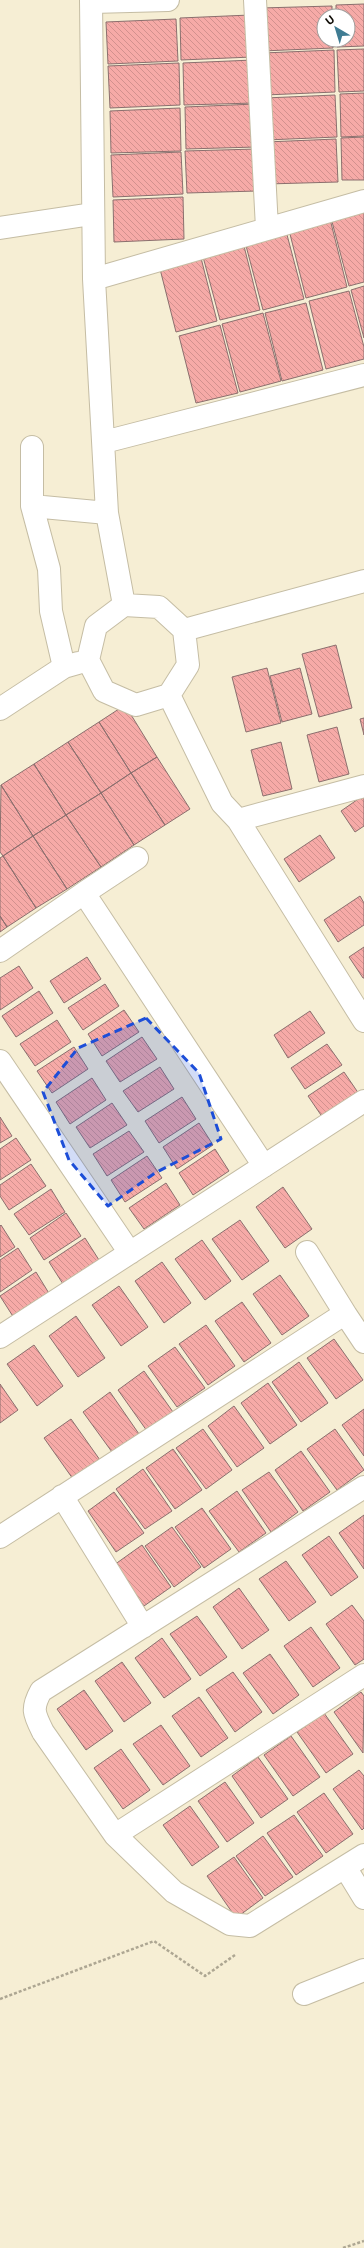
<svg xmlns="http://www.w3.org/2000/svg" width="364" height="2248" font-family="'Open Sans',sans-serif">
<defs>
<pattern id="building-back-hatch" width="6" height="6" patternUnits="userSpaceOnUse"><rect width="6" height="6" fill="#f6aaa7"/><path d="M-1 5l2 2M0 0l6 6M5-1l2 2" fill="none" stroke="#d2918e"/></pattern>
</defs>
<rect width="100%" height="100%" fill="#f6eed4"/>
<path fill="url(#building-back-hatch)" stroke="#8b6f6e" d="M364 4V46L337 47V40H348V16H336V5Z
M332 6V16H324V40H333V48L262 51 261 8Z
M250 15 252 57 181 60 180 18Z
M176 19 178 61 108 64 106 22Z
M364 49V91L339 92 337 50Z
M334 50 335 92 265 95 263 53Z
M253 60 254 103 184 105 183 63Z
M179 63 180 105 110 108 108 66Z
M364 93V136L341 137 340 94Z
M335 95 337 137 266 140 265 98Z
M255 104 256 147 186 149 185 107Z
M180 108 181 151 111 153 110 111Z
M364 137V180H342L341 138Z
M336 139 338 182 267 184 266 142Z
M256 149 257 191 187 193 185 151Z
M181 152 183 194 113 197 111 155Z
M183 197 184 239 114 242 113 200Z
M364 209V282L349 286 331 218Z
M330 219 347 287 306 298 289 230Z
M286 231 304 299 263 310 245 242Z
M243 242 260 310 220 320 202 253Z
M200 254 217 321 176 332 159 265Z
M364 286V338L351 290Z
M349 291 364 347V359L326 369 309 301Z
M306 303 323 370 282 381 265 313Z
M263 313 281 381 240 392 222 324Z
M220 325 238 393 196 403 179 336Z
M336 645 352 708 319 717 302 654Z
M267 668 281 723 246 732 232 677Z
M300 668 312 714 282 722 270 676Z
M125 705 157 757 131 773 99 722Z
M364 718V735L360 719Z
M99 722 131 773 101 793 68 742Z
M337 727 349 774 319 782 307 735Z
M68 742 101 793 66 815 34 764Z
M281 742 292 789 263 796 251 750Z
M157 757 190 809 165 825 131 773Z
M34 764 66 815 33 836 1 785Z
M131 773 165 825 134 845 101 793Z
M1 785 33 836 3 856 0 852Z
M101 793 134 845 101 867 66 815Z
M364 795V826L355 832 341 811Z
M66 815 101 867 67 889 33 836Z
M320 835 335 858 299 882 284 859Z
M33 836 67 889 36 908 3 856Z
M3 856 36 908 7 927 0 916V858Z
M360 896 364 903V925L338 942 324 920Z
M0 916 7 927 0 932Z
M364 947V978H363L349 957Z
M87 957 101 979 64 1003 50 981Z
M19 966 33 988 0 1010V978Z
M105 984 119 1006 83 1030 68 1008Z
M39 991 53 1013 16 1037 2 1016Z
M124 1010 139 1032 102 1056 88 1034Z
M310 1011 325 1033 288 1058 274 1035Z
M57 1020 71 1042 35 1066 20 1044Z
M142 1037 157 1059 120 1082 106 1061Z
M327 1044 342 1065 305 1089 291 1068Z
M74 1047 88 1069 52 1093 37 1071Z
M160 1067 174 1089 138 1112 123 1091Z
M344 1072 359 1094 323 1118 308 1096Z
M92 1078 106 1100 70 1124 56 1102Z
M182 1097 196 1119 159 1143 145 1121Z
M112 1103 127 1125 90 1148 76 1127Z
M0 1117 12 1136 0 1143Z
M199 1123 213 1145 177 1169 163 1147Z
M129 1131 144 1152 107 1176 93 1154Z
M16 1138 31 1160 0 1180V1149Z
M215 1149 229 1171 193 1195 179 1173Z
M147 1156 162 1178 125 1202 111 1180Z
M31 1164 46 1186 9 1210 0 1196V1185Z
M166 1183 180 1205 144 1229 129 1208Z
M283 1187 312 1229 285 1248 256 1207Z
M51 1189 65 1212 29 1235 14 1214Z
M66 1213 81 1236 44 1260 30 1238Z
M240 1220 269 1261 242 1280 212 1239Z
M1 1225 15 1247 0 1257V1226Z
M85 1238 99 1260 63 1284 49 1262Z
M202 1240 231 1281 205 1300 175 1259Z
M18 1248 32 1270 0 1292V1260Z
M162 1262 191 1303 164 1323 135 1281Z
M36 1272 50 1295 14 1318 0 1296Z
M280 1275 309 1316 282 1335 253 1294Z
M119 1286 148 1327 121 1346 92 1305Z
M242 1302 271 1343 244 1362 215 1321Z
M76 1316 105 1358 78 1377 49 1336Z
M206 1325 235 1366 208 1385 179 1344Z
M334 1339 363 1380 336 1399 307 1358Z
M34 1345 63 1386 37 1406 7 1364Z
M175 1347 205 1388 177 1407 148 1366Z
M299 1362 328 1403 301 1422 272 1382Z
M144 1371 173 1412 147 1431 118 1390Z
M268 1383 297 1425 270 1444 241 1403Z
M0 1384 18 1410 0 1423Z
M110 1392 139 1434 112 1452 83 1412Z
M234 1406 264 1448 237 1467 208 1426Z
M364 1409V1456L342 1425Z
M71 1419 100 1460 73 1479 44 1438Z
M203 1429 232 1470 206 1489 176 1448Z
M335 1429 364 1470 337 1490 307 1449Z
M173 1449 202 1490 175 1509 146 1468Z
M301 1451 330 1492 303 1511 275 1470Z
M143 1469 172 1511 145 1529 116 1489Z
M269 1472 298 1512 271 1532 242 1490Z
M237 1491 266 1533 239 1552 209 1511Z
M114 1492 144 1533 116 1552 88 1511Z
M202 1508 231 1549 204 1568 175 1527Z
M364 1515V1569L339 1533Z
M172 1527 201 1567 174 1587 145 1546Z
M329 1536 358 1577 331 1596 302 1555Z
M142 1545 171 1587 144 1606 114 1565Z
M286 1561 316 1602 289 1621 259 1579Z
M239 1588 269 1630 242 1649 213 1607Z
M352 1605 364 1621V1659L355 1665 326 1624Z
M197 1616 227 1657 200 1676 170 1634Z
M311 1627 340 1668 313 1687 284 1646Z
M162 1638 191 1679 164 1698 135 1658Z
M270 1654 299 1695 273 1714 243 1673Z
M122 1662 151 1703 124 1722 95 1681Z
M233 1672 262 1712 235 1732 206 1690Z
M84 1690 113 1731 86 1750 57 1709Z
M361 1692 364 1696 363 1753 334 1712Z
M199 1697 228 1738 201 1757 172 1716Z
M324 1713 353 1754 326 1773 297 1732Z
M161 1725 190 1766 163 1785 133 1744Z
M291 1736 320 1777 293 1796 264 1755Z
M121 1749 150 1790 123 1809 94 1768Z
M258 1757 288 1799 261 1818 232 1776Z
M359 1770 364 1776V1828L362 1830 333 1789Z
M225 1782 254 1823 227 1842 198 1801Z
M324 1793 353 1834 326 1853 297 1812Z
M190 1806 219 1847 192 1866 163 1825Z
M294 1815 323 1856 296 1875 267 1833Z
M263 1836 293 1877 265 1896 236 1856Z
M234 1857 263 1898 236 1918 207 1876Z"/>
<g fill="none" stroke-linecap="round" stroke-linejoin="round">
<defs>
<path id="minor" d="M91 0 94 279 107 513 124 605
M255 0 267 228
M92 2 168 0
M0 228 92 214
M94 279 364 201
M104 442 364 375
M32 447V506L49 569 51 611 64 667
M32 506 107 513
M124 605 159 607 184 630 188 665 169 695 136 705 104 691 88 660 96 626Z
M184 630 364 581
M169 695 222 803 238 820 364 1021
M0 709 64 667 78 663
M238 820 364 786
M84 893 137 858
M0 951 84 893 264 1166
M0 1061 130 1253
M307 1252 346 1315
M0 1337 364 1101
M364 1487 41 1691C31 1709 34 1714 43 1732L115 1835 174 1892 230 1924 250 1926 364 1855
M62 1496 143 1627
M0 1537 338 1318 346 1315 364 1342
M115 1835 364 1675
M345 1867 364 1898
M304 1994 364 1970"/>
</defs>
<use href="#minor" stroke="#c5bda4" stroke-width="24"/>
<path stroke="#ada692" stroke-width="2.5" stroke-dasharray="3 2" stroke-linecap="butt" d="M0 1999 154 1941 205 1976 235 1955
M343 2248 364 2241"/>
<use href="#minor" stroke="#fff" stroke-width="22"/>
</g>
<path fill="#1d4ed8" fill-opacity="0.2" stroke="#1d4ed8" stroke-width="3" stroke-dasharray="8 5" stroke-linejoin="round" d="M146 1018 199 1073 221 1139 155 1173 108 1206 69 1160 43 1092 78 1048Z"/>
<g transform="translate(336 28) rotate(322)"><circle r="19" fill="#ffffff" stroke="#9f9d9b"/>
<path d="M0-3L7 15L0 10L-7 15Z" fill="#3f7c93"/>
<text y="-6" font-size="11" font-weight="bold" text-anchor="middle" fill="#0e0b04">U</text>
</g>
</svg>
